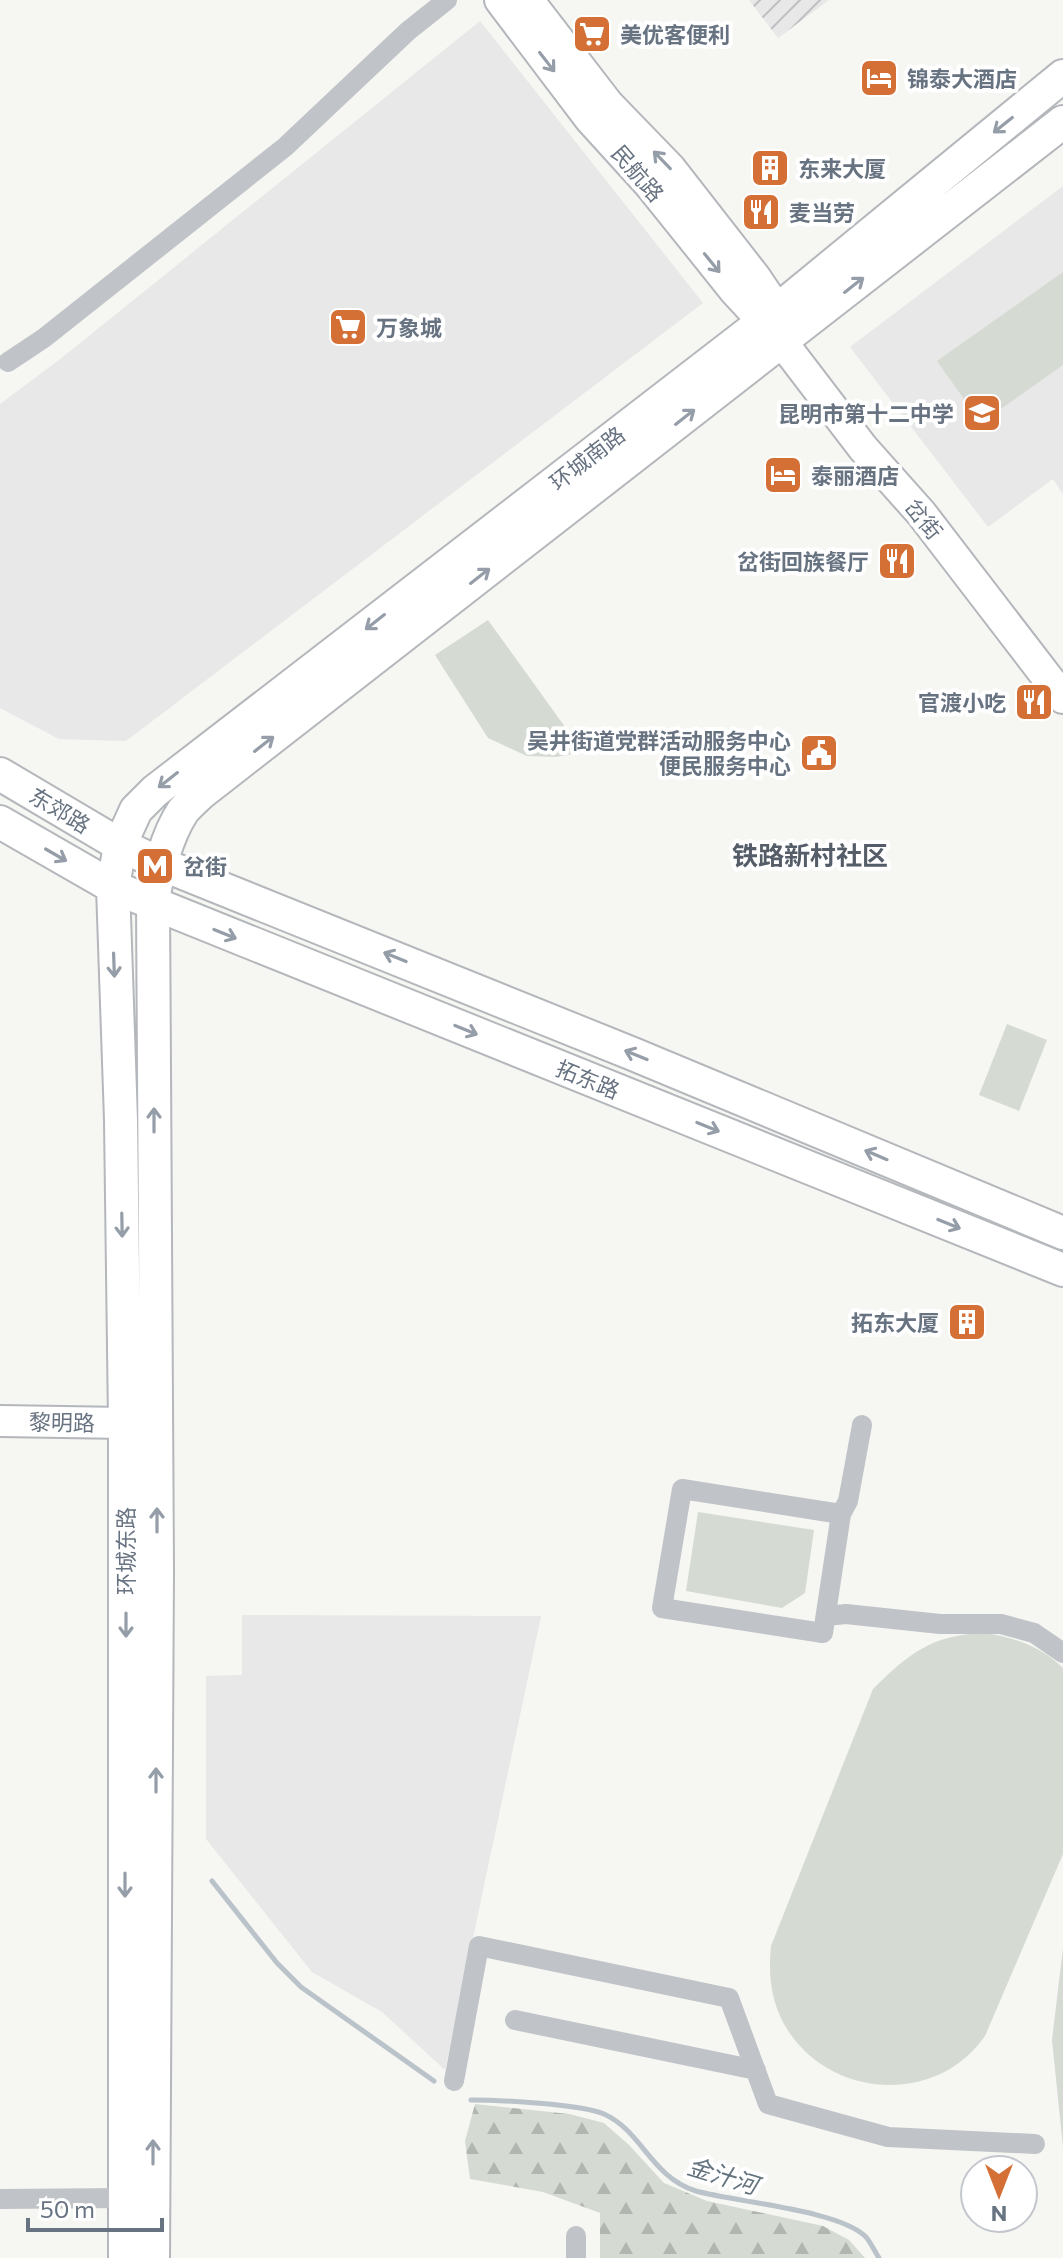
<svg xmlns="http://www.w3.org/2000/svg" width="1063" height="2258" font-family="Commissioner,'Noto Sans SC',sans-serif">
<defs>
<pattern id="industrial-furrows" width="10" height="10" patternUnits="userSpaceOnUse" patternTransform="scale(2)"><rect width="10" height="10" fill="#e7e8e7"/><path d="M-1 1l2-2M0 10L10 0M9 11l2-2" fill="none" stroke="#bfc0c1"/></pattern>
<pattern id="forest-firs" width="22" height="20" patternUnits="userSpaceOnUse" patternTransform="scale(2)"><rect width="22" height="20" fill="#d5dbd3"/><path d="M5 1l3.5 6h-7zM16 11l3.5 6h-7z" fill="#b1b6b1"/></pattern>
</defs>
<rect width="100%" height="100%" fill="#f6f6f3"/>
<path fill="#e7e8e7" d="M480 21 703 303 126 741 59 739 0 708V404L59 360Z
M1063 186V494L1053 479 988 527 850 347Z
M242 1615 541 1616 445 2070 382 2012 312 1972 206 1839V1676L242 1675Z"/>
<path fill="url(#industrial-furrows)" d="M749 0H829L778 38Z"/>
<path fill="#d5dbd3" d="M1063 272V365L981 423 937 361Z
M488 620 583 752 556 757 527 756 488 738 435 655Z
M1007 1024 1047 1040 1019 1111 979 1095Z
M698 1512 814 1530 805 1593 782 1608 686 1591Z
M983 1633C1014 1637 1040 1646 1063 1668V1854L985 2036C936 2107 826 2099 784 2024 771 2000 768 1974 771 1946L873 1689C908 1654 932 1635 983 1633Z
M1063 1948V2147L1052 2040Z"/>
<path fill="url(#forest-firs)" d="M475 2104 569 2114 604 2123 629 2145 664 2183 707 2201 823 2226 849 2240 865 2258H600V2213L543 2192 470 2179 465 2141Z"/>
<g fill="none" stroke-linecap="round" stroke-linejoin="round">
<path stroke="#bac3c9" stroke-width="5" d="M212 1881 277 1963 301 1987 434 2081
M471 2100C499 2100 581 2104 604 2114 642 2131 651 2177 696 2191 735 2202 840 2210 866 2237 871 2243 875 2252 879 2258"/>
<defs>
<path id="secondary" d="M500 0 590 119 650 185 735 291 782 342 863 448 921 513 1063 698
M528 0 608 104 670 168 755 277 790 329
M0 1421 125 1423"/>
<path id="primary" d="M0 774 120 845 161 864 633 1054 1063 1233
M0 822 113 887 1063 1270
M125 2258V1423L121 1120 113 887 120 845 136 810 155 791 763 322 1063 76
M153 2258 157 1570 153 903C156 876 167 835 183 811 188 805 195 799 201 793L1063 122"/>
</defs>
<use href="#secondary" stroke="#b3b6bb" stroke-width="34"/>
<use href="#primary" stroke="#b4b7bb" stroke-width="36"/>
<path stroke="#c0c3c7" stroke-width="20" d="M8 362 44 338 285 147 408 31 447 0
M682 1489 841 1514 823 1633 662 1608Z
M841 1514 848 1501 862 1425
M826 1616 846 1614 940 1624H1001L1034 1633 1063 1653
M515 2020 756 2070
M454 2081 479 1946 729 1998 768 2104 888 2137 1035 2144
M0 2199 125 2198
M576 2236V2258"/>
<use href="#secondary" stroke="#fff" stroke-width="30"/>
<use href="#primary" stroke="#fff" stroke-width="32"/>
</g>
<defs><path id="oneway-shaft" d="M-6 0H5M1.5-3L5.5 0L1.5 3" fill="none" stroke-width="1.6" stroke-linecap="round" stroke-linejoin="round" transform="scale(2)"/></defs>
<g stroke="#959da8">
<use href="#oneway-shaft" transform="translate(547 62) rotate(52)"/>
<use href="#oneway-shaft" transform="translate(1003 125) rotate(141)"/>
<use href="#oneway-shaft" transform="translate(662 160) rotate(-134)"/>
<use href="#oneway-shaft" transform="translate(712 263) rotate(51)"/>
<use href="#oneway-shaft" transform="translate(854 285) rotate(-38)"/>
<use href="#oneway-shaft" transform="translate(685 417) rotate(-38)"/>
<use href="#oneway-shaft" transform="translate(480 576) rotate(-38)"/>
<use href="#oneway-shaft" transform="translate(375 622) rotate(142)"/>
<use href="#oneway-shaft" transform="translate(264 744) rotate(-38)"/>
<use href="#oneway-shaft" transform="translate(168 780) rotate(142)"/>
<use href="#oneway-shaft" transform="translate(56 855) rotate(30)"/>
<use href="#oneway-shaft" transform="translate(225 934) rotate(22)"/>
<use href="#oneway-shaft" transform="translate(395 957) rotate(-158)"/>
<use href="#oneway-shaft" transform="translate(114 965) rotate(88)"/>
<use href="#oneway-shaft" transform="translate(466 1030) rotate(22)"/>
<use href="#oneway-shaft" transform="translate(636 1055) rotate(-158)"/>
<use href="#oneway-shaft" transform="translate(154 1120) rotate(-90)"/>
<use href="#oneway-shaft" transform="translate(708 1127) rotate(22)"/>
<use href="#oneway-shaft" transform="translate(876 1155) rotate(-157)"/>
<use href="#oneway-shaft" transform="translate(949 1224) rotate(22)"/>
<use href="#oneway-shaft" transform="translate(122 1225) rotate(89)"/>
<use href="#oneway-shaft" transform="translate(157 1520) rotate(-90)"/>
<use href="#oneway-shaft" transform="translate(126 1625) rotate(90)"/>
<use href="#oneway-shaft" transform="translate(156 1780) rotate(-90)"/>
<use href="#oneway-shaft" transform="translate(125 1885) rotate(90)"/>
<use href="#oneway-shaft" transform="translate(153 2152) rotate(-90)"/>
</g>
<defs>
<symbol id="supermarket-square" viewBox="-11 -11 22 22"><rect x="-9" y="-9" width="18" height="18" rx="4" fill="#d46f35" stroke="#fff"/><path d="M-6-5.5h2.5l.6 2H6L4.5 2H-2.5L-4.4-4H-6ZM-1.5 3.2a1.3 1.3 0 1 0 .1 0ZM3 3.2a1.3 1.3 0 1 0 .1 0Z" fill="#fff"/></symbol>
<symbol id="hotel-square" viewBox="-11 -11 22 22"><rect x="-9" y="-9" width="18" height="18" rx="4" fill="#d46f35" stroke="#fff"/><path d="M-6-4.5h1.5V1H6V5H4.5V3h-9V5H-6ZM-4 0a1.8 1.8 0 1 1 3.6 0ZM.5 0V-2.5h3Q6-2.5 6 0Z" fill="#fff"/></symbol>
<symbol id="building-square" viewBox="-11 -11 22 22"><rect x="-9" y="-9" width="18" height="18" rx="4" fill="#d46f35" stroke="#fff"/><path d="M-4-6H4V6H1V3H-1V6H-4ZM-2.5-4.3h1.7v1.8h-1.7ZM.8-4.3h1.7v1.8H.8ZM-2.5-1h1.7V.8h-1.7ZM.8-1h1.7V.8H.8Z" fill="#fff"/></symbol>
<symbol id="restaurant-square" viewBox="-11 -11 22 22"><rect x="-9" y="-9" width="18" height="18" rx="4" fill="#d46f35" stroke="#fff"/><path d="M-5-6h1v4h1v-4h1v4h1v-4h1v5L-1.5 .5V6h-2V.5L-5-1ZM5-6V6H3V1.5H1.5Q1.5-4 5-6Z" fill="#fff"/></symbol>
<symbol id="school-square" viewBox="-11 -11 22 22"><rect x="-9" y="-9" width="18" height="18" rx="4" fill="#d46f35" stroke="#fff"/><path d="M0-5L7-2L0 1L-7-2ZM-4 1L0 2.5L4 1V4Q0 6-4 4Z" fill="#fff"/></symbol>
<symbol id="civic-square" viewBox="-11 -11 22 22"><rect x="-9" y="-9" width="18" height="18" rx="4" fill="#d46f35" stroke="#fff"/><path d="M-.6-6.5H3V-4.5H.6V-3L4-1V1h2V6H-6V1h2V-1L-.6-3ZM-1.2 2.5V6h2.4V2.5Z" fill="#fff"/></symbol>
<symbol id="metro-square" viewBox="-11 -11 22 22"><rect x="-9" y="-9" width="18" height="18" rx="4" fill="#d46f35" stroke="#fff"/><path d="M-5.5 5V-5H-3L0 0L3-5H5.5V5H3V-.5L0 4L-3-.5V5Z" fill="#fff"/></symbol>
</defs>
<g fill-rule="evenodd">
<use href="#supermarket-square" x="570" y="12" width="44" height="44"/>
<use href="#hotel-square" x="857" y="56" width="44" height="44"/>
<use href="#building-square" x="748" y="146" width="44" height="44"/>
<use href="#restaurant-square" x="739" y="190" width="44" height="44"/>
<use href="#supermarket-square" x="326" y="305" width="44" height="44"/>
<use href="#school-square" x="960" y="391" width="44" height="44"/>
<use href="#hotel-square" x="761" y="453" width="44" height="44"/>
<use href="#restaurant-square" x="875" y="539" width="44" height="44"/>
<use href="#restaurant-square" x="1012" y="680" width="44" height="44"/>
<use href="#civic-square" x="797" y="731" width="44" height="44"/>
<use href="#metro-square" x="133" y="844" width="44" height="44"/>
<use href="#building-square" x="945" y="1300" width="44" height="44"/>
</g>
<g text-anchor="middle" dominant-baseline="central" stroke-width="8" stroke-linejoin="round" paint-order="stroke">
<g font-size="22" font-weight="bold" fill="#687382" stroke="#fff" text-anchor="start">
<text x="620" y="34">美优客便利</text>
<text x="907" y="78">锦泰大酒店</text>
<text x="798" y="168">东来大厦</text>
<text x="789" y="212">麦当劳</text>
<text x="376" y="327">万象城</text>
<text x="954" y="413" text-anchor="end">昆明市第十二中学</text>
<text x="811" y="475">泰丽酒店</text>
<text x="869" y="561" text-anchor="end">岔街回族餐厅</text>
<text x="1006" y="702" text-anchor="end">官渡小吃</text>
<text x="791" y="740" text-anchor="end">吴井街道党群活动服务中心<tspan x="791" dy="25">便民服务中心</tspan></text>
<text x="183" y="866">岔街</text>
<text x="939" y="1322" text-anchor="end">拓东大厦</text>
</g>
<g font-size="22" fill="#687382" stroke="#fff">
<text transform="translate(638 173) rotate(49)">民航路</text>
<text transform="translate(587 458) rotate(-38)">环城南路</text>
<text transform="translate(924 519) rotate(51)">岔街</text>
<text transform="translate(60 810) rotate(31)">东郊路</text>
<text transform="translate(588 1079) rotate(22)">拓东路</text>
<text transform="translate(62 1422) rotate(1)">黎明路</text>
<text transform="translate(125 1551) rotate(-90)">环城东路</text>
</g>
<g font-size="24" font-style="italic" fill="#63737e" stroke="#fff">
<text transform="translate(723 2175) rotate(17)">金汁河</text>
</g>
<g font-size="26" font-weight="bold" fill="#555d68" stroke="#fff">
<text x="810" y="854">铁路新村社区</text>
</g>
</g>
<g transform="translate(999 2194) rotate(180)"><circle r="38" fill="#ffffff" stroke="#c3c7cd" stroke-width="2"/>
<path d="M0-6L14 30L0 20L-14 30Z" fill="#d46f35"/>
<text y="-12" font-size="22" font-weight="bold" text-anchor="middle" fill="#687382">N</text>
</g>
<path d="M28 2218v12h134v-12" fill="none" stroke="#687382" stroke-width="4"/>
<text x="40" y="2218" font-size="24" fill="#687382" stroke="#ffffff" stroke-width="6" paint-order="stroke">50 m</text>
</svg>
